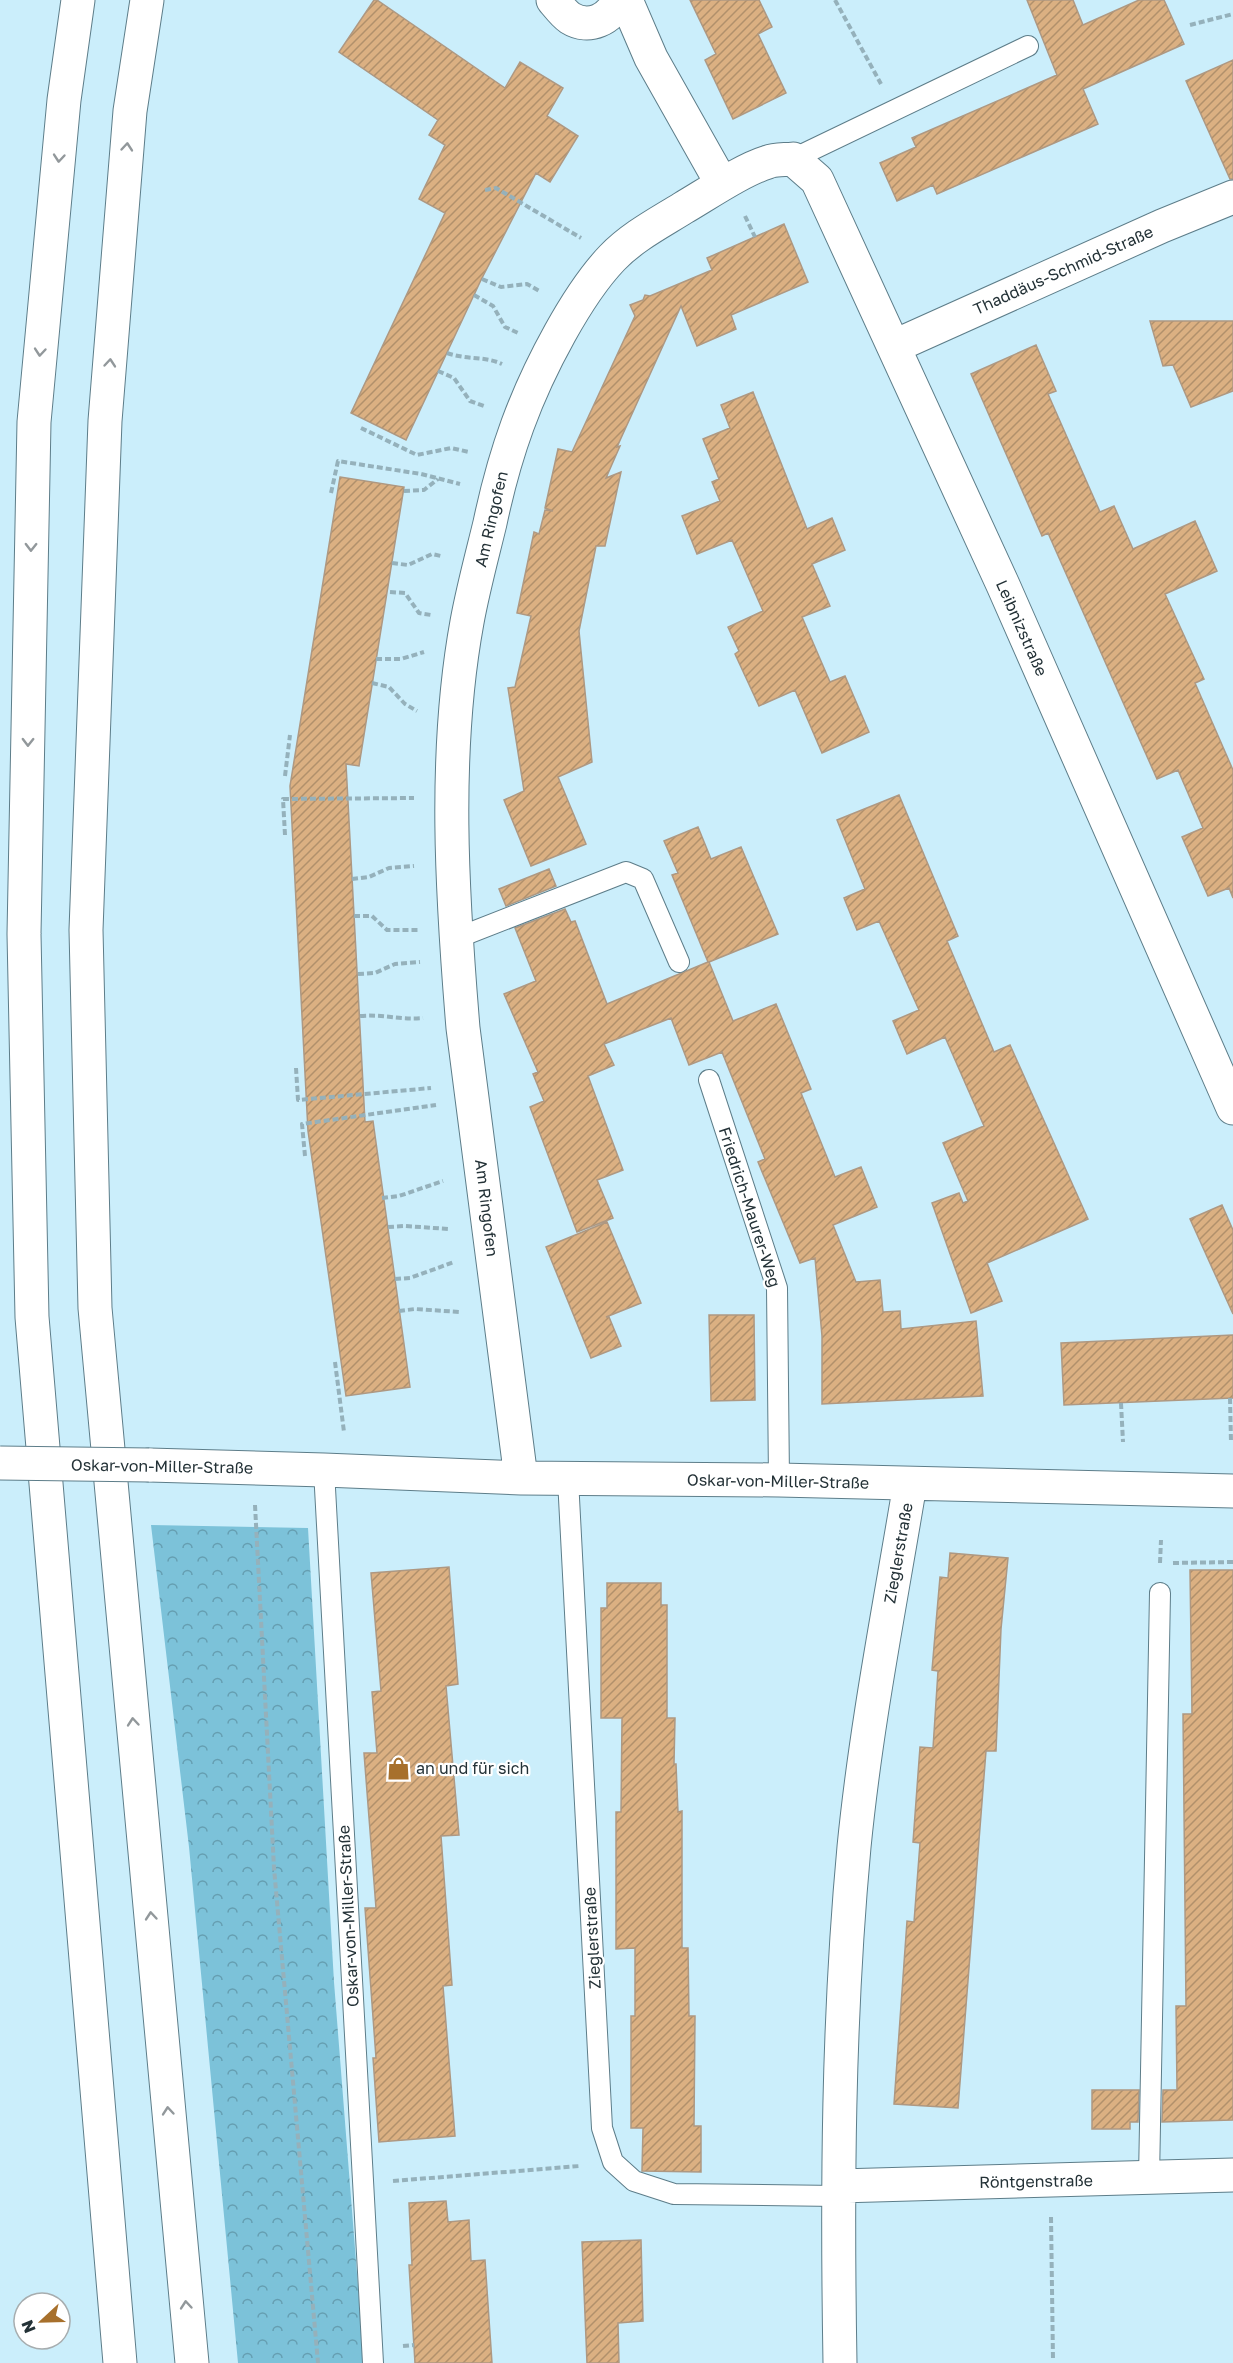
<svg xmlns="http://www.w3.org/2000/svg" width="1233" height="2363" font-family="'Golos Text',sans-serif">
<defs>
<pattern id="forest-crowns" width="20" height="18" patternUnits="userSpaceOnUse" patternTransform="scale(1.5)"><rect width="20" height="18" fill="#7cc2d9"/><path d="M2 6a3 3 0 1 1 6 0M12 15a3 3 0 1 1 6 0" fill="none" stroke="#659eb1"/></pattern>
<pattern id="building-hatch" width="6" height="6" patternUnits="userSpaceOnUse" patternTransform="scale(1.5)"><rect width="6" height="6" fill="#dbb082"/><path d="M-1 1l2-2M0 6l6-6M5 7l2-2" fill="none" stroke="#b1906b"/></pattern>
</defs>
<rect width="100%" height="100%" fill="#cbeefb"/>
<path fill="url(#forest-crowns)" d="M151 1525 308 1528 334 1982 364 2363H238L189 1847Z"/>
<path fill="url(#building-hatch)" stroke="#ae9882" stroke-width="1.5" d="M374 0H377L505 88 520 62 563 88 547 116 578 136 550 182 536 173 481 280 406 440 351 413 445 213 419 199 445 145 429 135 438 120 339 52Z
M690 0H759L772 27 758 34 786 93 733 119 705 60 716 54Z
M1027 0H1073L1083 25 1139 0H1164L1184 44 1083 89 1098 124 937 194 933 185 897 201 880 163 916 147 912 138 1057 75Z
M1233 60V179H1230L1186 81Z
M784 224 808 282 731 315 736 329 697 346 681 306 617 447 620 446 606 478 621 472 605 546H596L579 631 592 762 558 777 586 844 531 866 504 800 524 791 508 688 515 687 531 616 517 613 534 532 539 534 545 510 553 511 545 508 558 449 572 452 635 316 630 305 643 300 645 295 650 296 712 270 707 258Z
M1150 321H1233V391L1191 407 1173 365 1163 366Z
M1036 345 1056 391 1048 394 1100 512 1114 506 1133 549 1195 521 1217 571 1165 594 1204 679 1195 683 1233 770V898L1229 888 1208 896 1182 837 1203 828 1178 770 1157 779 1048 533 1042 536 971 374Z
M753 392 807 529 832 518 845 550 812 564 830 606 802 617 830 682 845 676 869 732 822 753 795 690 759 706 735 654 739 651 728 627 763 611 732 540 697 554 682 516 720 501 712 482 719 479 703 439 730 428 721 405Z
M340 477 404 487 359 766 346 764 365 1122 373 1121 410 1387 346 1396 308 1131 290 786Z
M899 795 958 936 947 941 994 1052 1010 1045 1088 1219 987 1263 1002 1301 971 1313 932 1203 959 1193 963 1203 968 1201 943 1143 984 1126 945 1037 907 1054 893 1021 919 1010 879 921 857 930 844 898 865 889 837 820Z
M698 827 711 859 741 847 778 934 709 962 733 1021 776 1004 811 1089 801 1093 835 1177 861 1167 877 1207 833 1225 856 1282 880 1280 883 1312 900 1311 901 1329 976 1321 983 1396 822 1404V1336L815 1258 800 1263 758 1162 765 1159 722 1052 689 1065 671 1018 604 1044 614 1065 588 1076 623 1170 597 1180 613 1218 577 1232 530 1107 544 1101 533 1074 538 1072 504 994 536 981 515 928 565 909 571 922 575 921 607 1004 708 962 672 875 678 873 664 841Z
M549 869 556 886 506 906 499 889Z
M1222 1205 1233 1230V1314L1190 1219Z
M607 1222 641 1303 606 1317H609L621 1346 591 1358 546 1247Z
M709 1315H754L755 1400 711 1401Z
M1233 1335V1398L1064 1405 1061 1343Z
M950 1553 1008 1558 1001 1629 996 1751H986L958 2108 894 2104 907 1921 914 1922 920 1843 913 1842 920 1747 933 1748 938 1671 932 1670 936 1623 940 1577 948 1578Z
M449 1567 458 1684 446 1686 459 1835 441 1836 452 1985 443 1986 455 2136 379 2142 373 2058H376L365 1908H376L364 1753H377L372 1692 381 1691 371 1573Z
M1190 1570H1233V2120L1162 2122 1163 2090H1177L1176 2006H1186L1183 1714H1192Z
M607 1583H661V1605H667V1718H675L674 1764H676L678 1812 682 1811V1948H688L689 2016H695L694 2126H701V2172L642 2171 643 2128H631V2016H635V1948L616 1949V1812H621L622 1718H601V1608H607Z
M1092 2090H1139L1138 2122H1130V2129H1092Z
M446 2201 448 2222 469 2220 471 2261 485 2260 492 2363H415L409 2265H412L409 2203Z
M641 2240 643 2321 618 2323 619 2363H587L582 2242Z"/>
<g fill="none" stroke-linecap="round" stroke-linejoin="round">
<defs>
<path id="service" d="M793 159 1028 46
M457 938 626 872 643 879 679 962
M709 1080 777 1288 779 1480
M324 1470 373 2363
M568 1479 602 2128 613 2162 634 2181 674 2194 837 2196
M1149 2178 1160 1593"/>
<path id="minor" d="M553 0C558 6 564 14 570 18 589 30 611 19 618 0
M626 0 651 58 722 184
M895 346 1162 226 1233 197
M149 1465 324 1470 521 1478 779 1480 1233 1491
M521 1478 463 1028C452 896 443 753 467 622 473 589 482 556 490 523 505 452 525 396 560 333 575 306 591 280 612 258 632 237 659 223 683 208 707 194 742 170 768 162 775 159 785 160 793 159L817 180 1003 585 1233 1108
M839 2186 1233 2175
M840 2363C837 2191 838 2019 854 1847 866 1725 890 1605 910 1484"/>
<path id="trunk" d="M78 0 64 100 34 422 24 934 32 1317 120 2363
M147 0 130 111 105 421 86 930 95 1308 192 2363"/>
</defs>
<use href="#service" stroke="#5d7d89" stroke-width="22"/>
<use href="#minor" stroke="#5d7d89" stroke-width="35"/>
<use href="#trunk" stroke="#5d7d89" stroke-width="35"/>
<path stroke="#95b1bb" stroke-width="4" stroke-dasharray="6 3" stroke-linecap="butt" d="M835 0 881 84
M1190 25 1233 14
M485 190 496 188 581 238
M745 216 755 237
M482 279 501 287 527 284 541 292
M474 295 493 306 505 327 518 333
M447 353C467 360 485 356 502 364
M438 371 454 378 470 401 484 406
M361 428 417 455 451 448 469 452
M404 491 424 490 438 479
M331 493 338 461 421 474 460 484
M392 563 408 565 432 554 441 556
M390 592 405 593 419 613 431 615
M376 659H401L424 652
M372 683 389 687 405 704 417 711
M285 776 290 735
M285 835 283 799 414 798
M352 879 369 877 389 868 414 866
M354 916H372L387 930H419
M358 974 375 973 395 964 420 962
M360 1016C382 1014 400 1020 423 1018
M296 1068 298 1100 431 1088
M305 1156 302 1124 436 1105
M382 1198 399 1196 443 1181
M388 1227 405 1226 449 1229
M395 1279 410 1278 454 1262
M399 1311 415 1309 460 1312
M335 1362 344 1432
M1230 1398 1231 1442
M1121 1403 1123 1442
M255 1505 274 1868 318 2363
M1160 1563 1161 1540
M1173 1563 1233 1562
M393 2181 580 2166
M1051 2217 1053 2360
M403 2346 414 2345"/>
<use href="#service" stroke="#fff" stroke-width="20"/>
<use href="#minor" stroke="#fff" stroke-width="33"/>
<use href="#trunk" stroke="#fff" stroke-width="33"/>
<defs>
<path id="minor-bridge" d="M0 1463 149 1465"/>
</defs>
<use href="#minor-bridge" stroke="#5d7d89" stroke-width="35" stroke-linecap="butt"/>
<use href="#minor-bridge" stroke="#fff" stroke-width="33"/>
</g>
<defs><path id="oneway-chevron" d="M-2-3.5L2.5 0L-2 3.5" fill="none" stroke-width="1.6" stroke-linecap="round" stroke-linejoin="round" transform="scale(1.5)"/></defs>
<g stroke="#92989b">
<use href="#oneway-chevron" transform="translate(127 147) rotate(-85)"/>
<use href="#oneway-chevron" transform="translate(59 158) rotate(95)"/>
<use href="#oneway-chevron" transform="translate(40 352) rotate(95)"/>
<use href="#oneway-chevron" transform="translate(110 363) rotate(-85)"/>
<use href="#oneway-chevron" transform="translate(31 547) rotate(91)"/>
<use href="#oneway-chevron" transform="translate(28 742) rotate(91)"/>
<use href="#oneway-chevron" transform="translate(133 1722) rotate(-95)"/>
<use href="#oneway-chevron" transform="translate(151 1916) rotate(-95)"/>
<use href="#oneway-chevron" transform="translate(168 2111) rotate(-95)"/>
<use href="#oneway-chevron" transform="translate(186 2305) rotate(-95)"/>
</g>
<defs>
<symbol id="shop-bare" viewBox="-9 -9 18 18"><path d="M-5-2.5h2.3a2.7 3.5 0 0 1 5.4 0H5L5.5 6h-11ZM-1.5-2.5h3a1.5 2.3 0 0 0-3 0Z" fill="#a7702c" stroke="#fff" stroke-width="2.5" paint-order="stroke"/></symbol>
</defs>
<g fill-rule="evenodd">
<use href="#shop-bare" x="382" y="1752" width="33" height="33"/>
</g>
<g text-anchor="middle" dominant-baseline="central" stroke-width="4.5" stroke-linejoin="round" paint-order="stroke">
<g font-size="16" fill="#243237" stroke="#fff">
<text transform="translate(1063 270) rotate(-24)">Thaddäus-Schmid-Straße</text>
<text transform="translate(491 519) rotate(-77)">Am Ringofen</text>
<text transform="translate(1022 628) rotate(66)">Leibnizstraße</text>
<text transform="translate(750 1207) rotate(72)">Friedrich-Maurer-Weg</text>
<text transform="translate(487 1208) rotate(83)">Am Ringofen</text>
<text transform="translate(162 1466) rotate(1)">Oskar-von-Miller-Straße</text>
<text transform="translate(778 1481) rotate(1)">Oskar-von-Miller-Straße</text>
<text transform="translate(898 1553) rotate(-80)">Zieglerstraße</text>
<text transform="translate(348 1916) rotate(-93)">Oskar-von-Miller-Straße</text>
<text transform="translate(592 1938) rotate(-93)">Zieglerstraße</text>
<text transform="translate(1036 2181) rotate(-1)">Röntgenstraße</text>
</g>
<g font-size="16" fill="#243237" stroke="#fff" text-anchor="start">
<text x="416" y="1768">an und für sich</text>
</g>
</g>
<g transform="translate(42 2321) rotate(248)"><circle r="28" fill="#ffffff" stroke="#a7adaf" stroke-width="1.5"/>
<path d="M0-4.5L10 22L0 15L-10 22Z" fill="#a7702c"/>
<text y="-9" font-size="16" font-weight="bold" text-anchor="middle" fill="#243237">N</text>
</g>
</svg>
